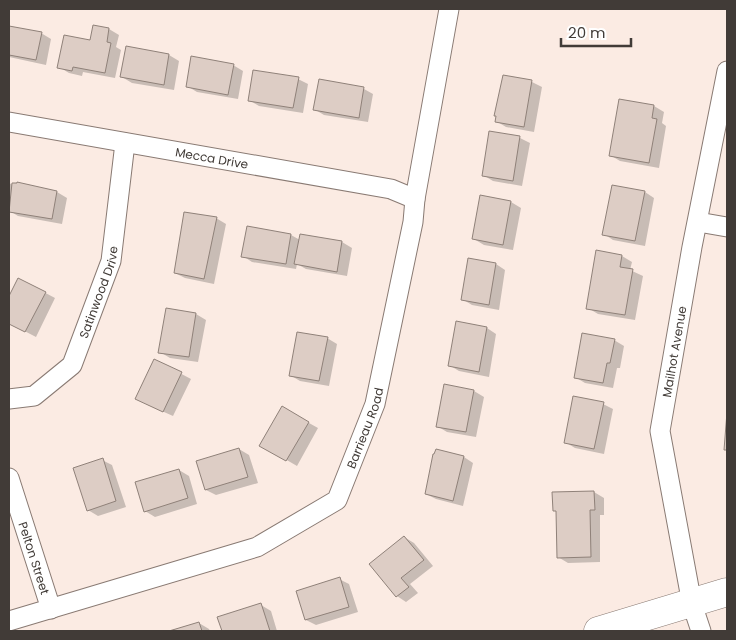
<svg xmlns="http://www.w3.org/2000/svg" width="736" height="640" font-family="Poppins,sans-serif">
<rect width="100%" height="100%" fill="#fbebe3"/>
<path fill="#0003" d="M94 26 109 29 119 35 116 47 121 50 115 78 83 72 82 76 69 73 59 67 91 41Z
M9 27 41 33 51 39 46 65 9 57Z
M127 48 169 55 179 61 174 90 132 83 122 77Z
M233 65 243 71 238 99 197 92 187 86Z
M298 79 308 84 303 113 259 106 249 100Z
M532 82 542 87 534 132 506 127 496 121Z
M364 89 373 94 368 122 324 115 314 109Z
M654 106 664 112 662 123 666 126 659 168 620 161 610 155Z
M520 138 530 143 522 186 493 181 483 175Z
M9 183 13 185 57 192 67 198 62 224 18 216 10 211 9 215Z
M645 192 654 198 645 246 613 240 604 234Z
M511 202 521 208 513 250 484 245 474 239Z
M216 218 226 224 214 284 185 278 175 273Z
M248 227 291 235 300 240 301 235 342 242 352 248 347 276 306 269 297 264 296 269 252 262 243 256Z
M597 252 622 256 632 262 630 270 643 276 635 320 598 314 588 308Z
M496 264 505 270 499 310 472 305 462 299Z
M19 279 55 298 36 337 9 323V299Z
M196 314 206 320 198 362 170 358 160 352Z
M487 328 496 334 489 377 459 371 449 365Z
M327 338 337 344 329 386 300 381 290 375Z
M614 340 624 346 620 368H617L613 388 585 383 575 377Z
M155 360 191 379 173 416 146 404Z
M445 386 474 391 484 397 476 437 447 432 437 426Z
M603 404 613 409 604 454 575 448 565 442Z
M282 408 318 428 297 466 261 445Z
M239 449 249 455 258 483 216 495 206 490Z
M464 457 473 463 463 506 436 499 426 494Z
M102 460 112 465 126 507 98 516 88 510Z
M179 470 189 476 197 504 155 517 145 511Z
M594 492 604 498V515H600V562L568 563 558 557 557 512 554 510Z
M404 537 414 543 433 566 410 584 418 593 406 602 397 596Z
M339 579 349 584 358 612 316 625 306 620 298 591Z
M261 605 271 611 277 631H223L219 618Z
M199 623 209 629 210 631H173Z"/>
<path fill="#ddcdc5" stroke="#8f8179" d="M93 25 109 28 107 42 111 43 105 73 73 67 72 71 57 68 64 35 90 40Z
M9 26 42 32 36 60 9 55Z
M126 46 169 54 164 85 120 77Z
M191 56 234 64 228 95 186 87Z
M253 70 299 77 293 108 248 101Z
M503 75 532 80 524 127 495 122 496 116H494Z
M319 79 364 87 359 118 313 110Z
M619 99 654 105 652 118 657 119 649 163 609 156Z
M489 131 520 136 513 181 482 176Z
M17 182 57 191 52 219 9 212 12 183H17Z
M612 185 645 191 635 241 602 235Z
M480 195 511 201 503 245 472 239Z
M184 212 217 217 204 279 174 273Z
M247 226 291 234 286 264 241 257Z
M300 234 342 241 337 272 294 264Z
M596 250 622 255 620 267 633 269 625 315 586 309Z
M468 258 496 263 489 305 461 300Z
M18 278 46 292 25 332 9 324V296Z
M166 308 196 313 189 357 158 353Z
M456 321 487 327 479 372 448 366Z
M297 332 328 337 319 381 289 376Z
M582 333 615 339 610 363H607L603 383 574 378Z
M154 359 182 372 163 412 135 399Z
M444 384 474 390 466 432 436 427Z
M573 396 604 402 594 449 564 443Z
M282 406 309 422 286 461 259 446Z
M727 412V450H724Z
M239 448 248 477 205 490 196 461Z
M436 449 464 456 453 501 425 494 433 454H434Z
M103 458 116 501 87 511 73 468Z
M179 469 188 498 144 512 135 482Z
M594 491 595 510H590L591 557 557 558 556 511H553L552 492Z
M404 536 424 560 401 578 409 587 396 597 369 564Z
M340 577 349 607 305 620 296 591Z
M261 603 270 631H222L217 617Z
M199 622 202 631H169Z"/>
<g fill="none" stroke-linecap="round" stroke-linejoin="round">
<defs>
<g id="street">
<path id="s1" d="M9 122 391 189 415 199"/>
<path d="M698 222 727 227"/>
<path id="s2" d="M9 399 34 396 72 365 111 261 125 143"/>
<path id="s3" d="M9 478 51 609"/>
<path id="s4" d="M9 621 257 547 337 500 375 404 413 222 415 199 449 9"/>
<path id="s5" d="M701 631 692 604 660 431 692 247 727 71"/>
</g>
<path id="secondary" d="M598 631 727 592"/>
</defs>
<use href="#street" stroke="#897a73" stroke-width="21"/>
<use href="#secondary" stroke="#897a73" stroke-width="29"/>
<use href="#street" stroke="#fff" stroke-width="19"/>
<use href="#secondary" stroke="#fff" stroke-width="28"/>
</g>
<g text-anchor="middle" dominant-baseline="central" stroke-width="5" stroke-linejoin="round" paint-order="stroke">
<g font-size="12" fill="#413b37" stroke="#fff">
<text stroke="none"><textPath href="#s1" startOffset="206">Mecca Drive</textPath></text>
<text stroke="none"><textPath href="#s2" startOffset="152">Satinwood Drive</textPath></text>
<text stroke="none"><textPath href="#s5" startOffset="285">Mailhot Avenue</textPath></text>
<text stroke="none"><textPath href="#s4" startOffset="429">Barrieau Road</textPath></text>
<text stroke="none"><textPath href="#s3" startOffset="84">Pelton Street</textPath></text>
</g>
</g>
<rect width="736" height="640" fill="none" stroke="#413b37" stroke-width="20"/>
<path d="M561 38v8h70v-8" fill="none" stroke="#413b37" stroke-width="2.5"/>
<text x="568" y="38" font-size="15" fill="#413b37" stroke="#ffffff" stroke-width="4" paint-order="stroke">20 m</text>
</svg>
